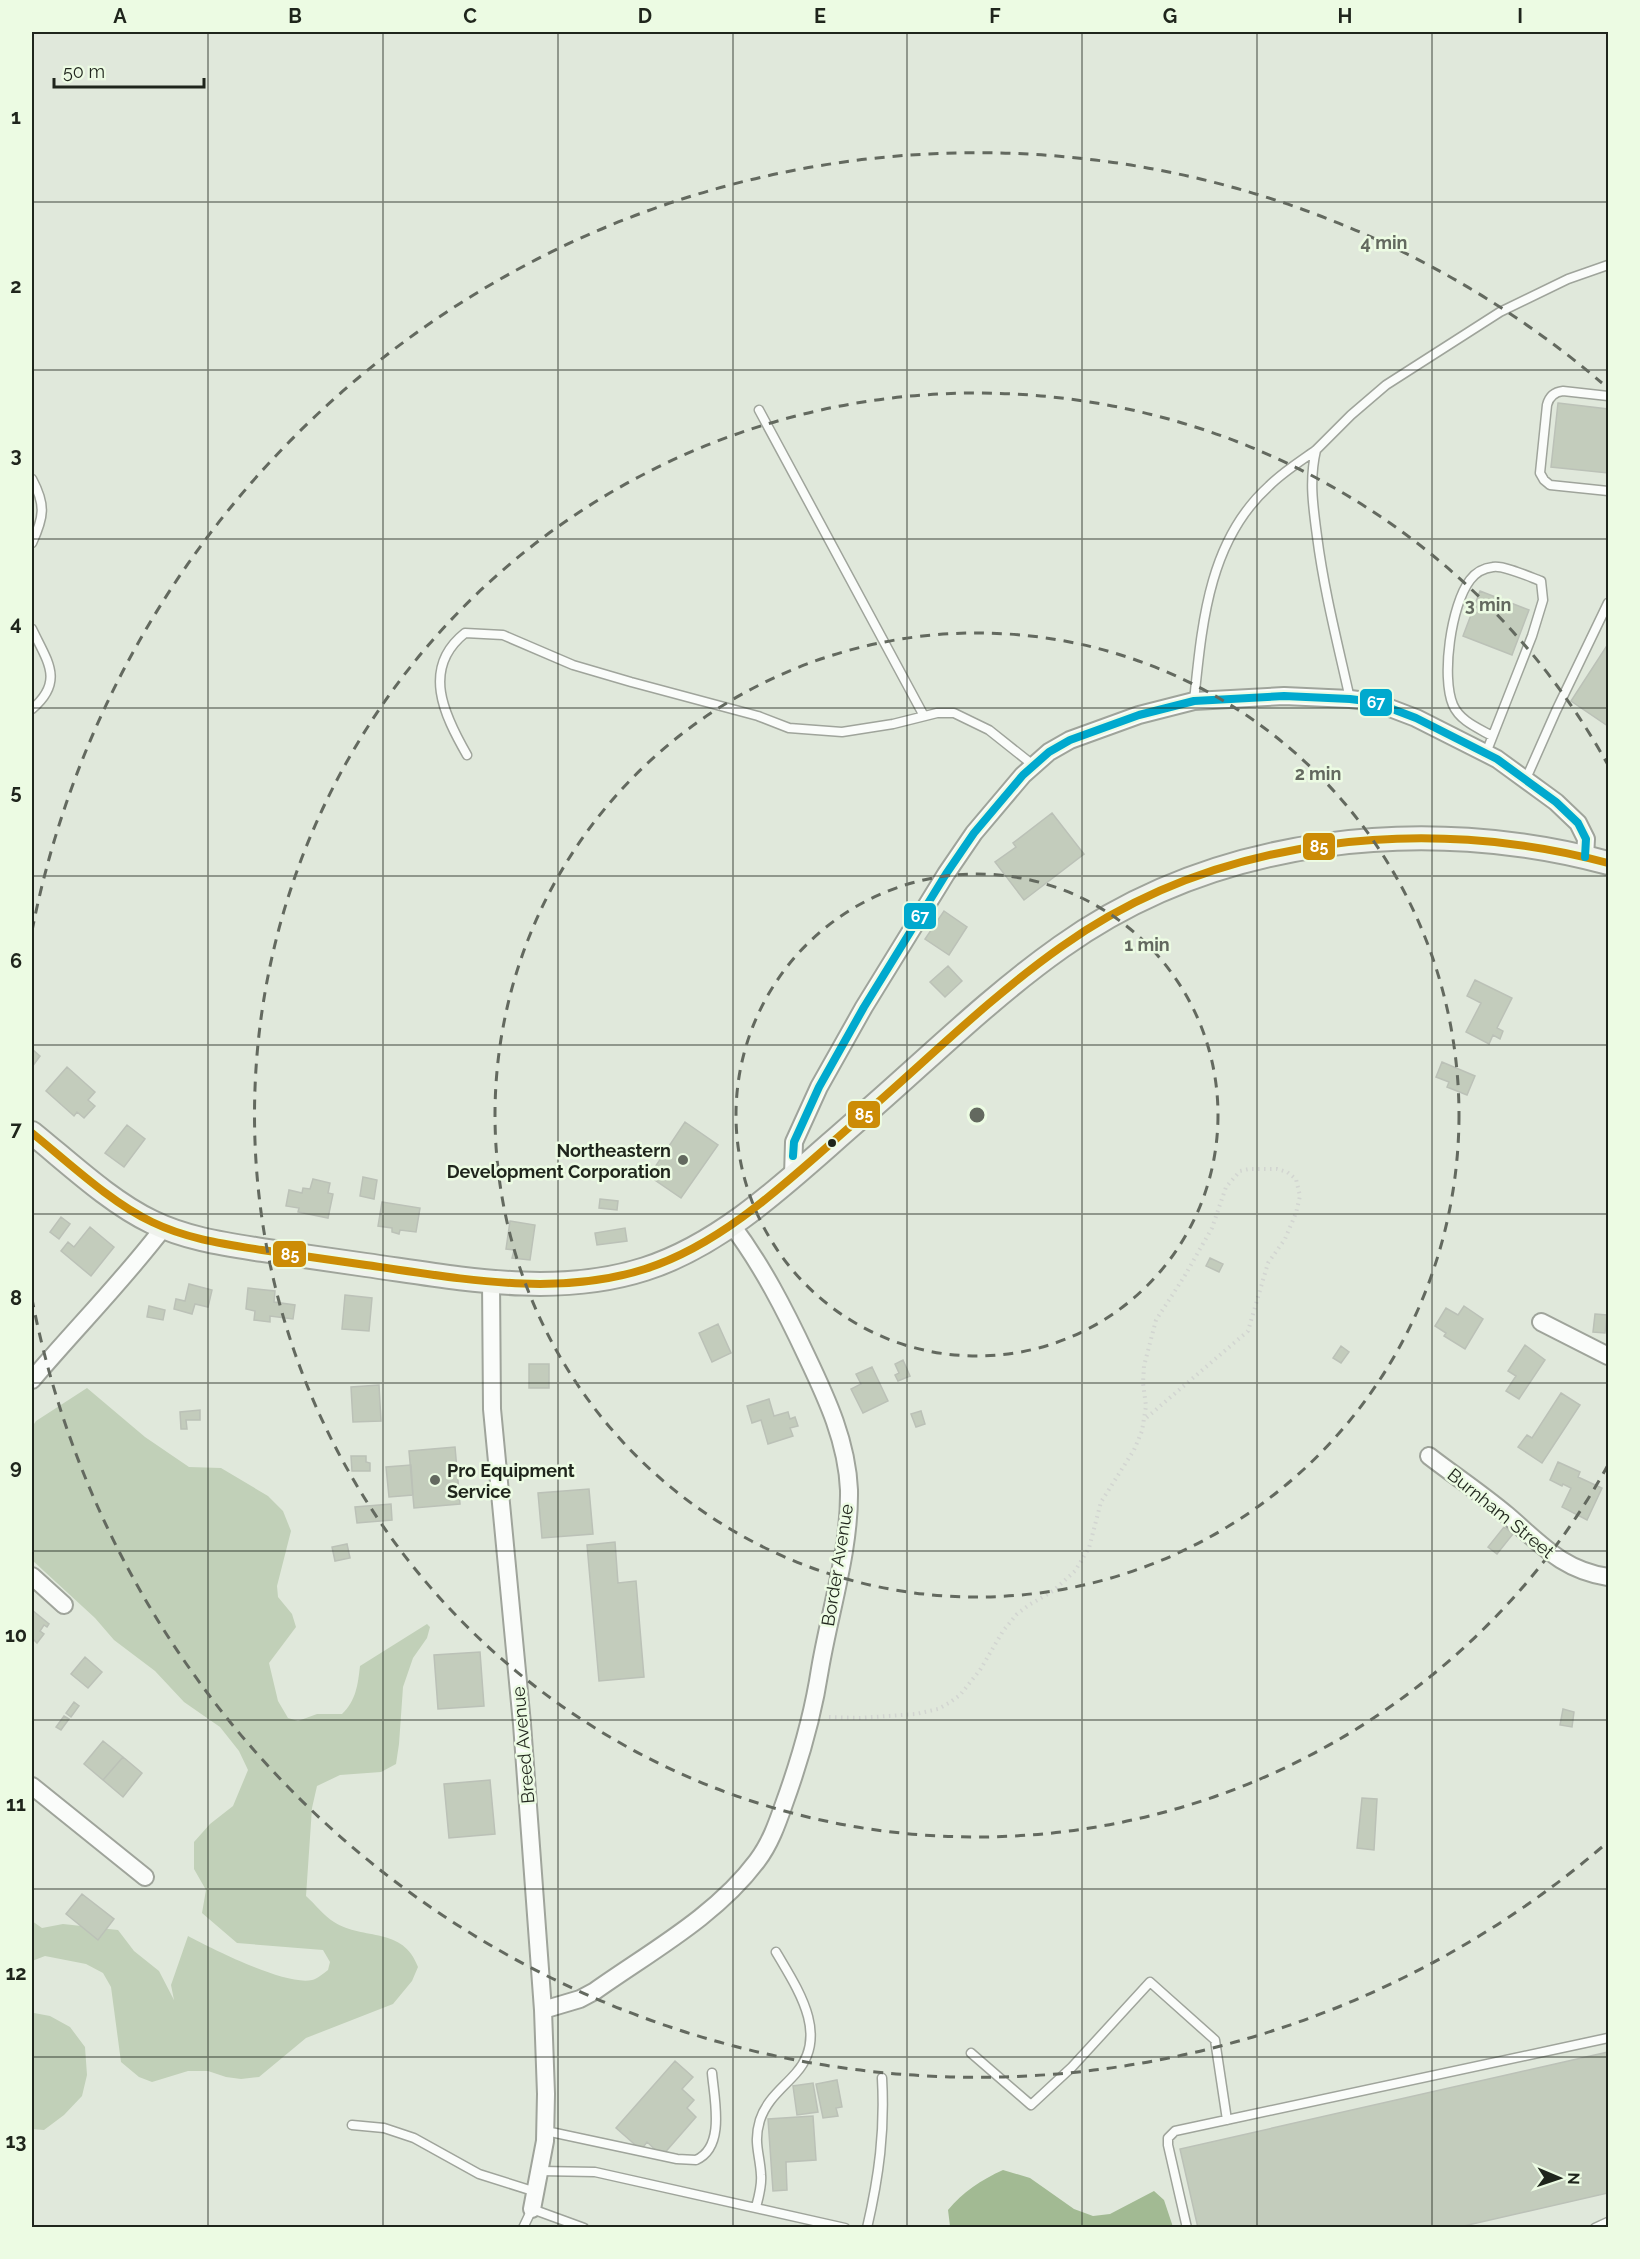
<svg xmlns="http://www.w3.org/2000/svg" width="1640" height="2259" font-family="Raleway,sans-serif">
<rect width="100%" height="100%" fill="#e0e8db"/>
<path fill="#c1d0b8" d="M87 1388 145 1437 189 1467 221 1468 268 1496 283 1511 291 1531 277 1586 278 1597 292 1614 296 1627 269 1663 278 1701 288 1718 298 1721 317 1714H342C356 1701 358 1684 360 1666L427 1624 430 1627 427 1638 413 1658 403 1687 399 1744 396 1764 381 1772 340 1775 317 1786 312 1808 306 1896C315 1904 324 1916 334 1922 364 1941 403 1926 418 1967L412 1981 393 2004 306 2038 259 2077 241 2079 226 2077 208 2071H188L152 2082 139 2077 121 2062 111 1987 103 1973 86 1964 45 1956 32 1961V1921L42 1928 63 1924 118 1930 134 1951 159 1971 174 2000 171 1985 188 1936C213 1949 285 1986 312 1980 317 1979 324 1973 328 1970L330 1962 323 1950 237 1943 202 1913 206 1890 194 1869V1842L210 1824 233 1806 248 1770 239 1751 220 1727 184 1702 155 1671 114 1640 95 1618 32 1560V1427L36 1421Z
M32 2009 34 2013 50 2016 70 2027 85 2047 87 2075 82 2096 64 2115 44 2130 32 2129Z"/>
<path fill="#a2ba93" d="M1003 2170 1030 2178 1074 2209 1093 2216 1110 2214 1154 2191 1164 2200 1173 2227 953 2228 950 2226 948 2210C963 2192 981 2180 1003 2170Z"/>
<path fill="#c3ccbc" stroke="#bbc1b7" stroke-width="1.5" d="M1558 403 1608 409V473L1551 467Z
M1480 591 1529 610 1512 655 1463 636Z
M1608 644V726L1571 701Z
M1052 813 1084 854 1024 900 995 862 1016 847 1013 843Z
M944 911 967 927 949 955 925 939Z
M948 966 962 981 945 997 930 982Z
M1475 980 1512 998 1497 1028 1503 1031 1500 1039 1493 1035 1489 1044 1466 1032 1481 1003 1467 996Z
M32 1049 40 1056 32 1067Z
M1442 1062 1475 1076 1467 1095 1447 1087 1449 1082 1436 1077Z
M67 1067 95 1092 88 1100 95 1106 84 1118 77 1112 74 1116 46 1091Z
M685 1122 718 1145 681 1198 649 1176Z
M127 1125 145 1139 124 1167 105 1153Z
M363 1177 377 1180 374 1199 360 1196Z
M313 1179 330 1183 328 1193 333 1194 328 1218 298 1212 299 1208 286 1206 289 1190 302 1193 303 1188 310 1189Z
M600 1199 618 1201 617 1210 599 1208Z
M382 1202 420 1208 416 1232 400 1230 399 1234 392 1232V1228L378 1226Z
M61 1217 70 1224 59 1239 50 1232Z
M510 1221 535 1225 530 1260 512 1258 514 1250 506 1249Z
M90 1227 114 1247 91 1276 61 1251 68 1242 74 1247Z
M625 1228 627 1241 597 1245 595 1233Z
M1210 1258 1223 1264 1219 1272 1206 1266Z
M189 1284 212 1290 208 1307 195 1304 192 1314 174 1309 176 1299 185 1301Z
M248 1288 275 1291 274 1302 295 1305 293 1319 270 1316V1322L254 1320 255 1311 246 1309Z
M345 1295 372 1298 369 1331 342 1329Z
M149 1306 165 1310 163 1320 147 1317Z
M1464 1306 1483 1319 1465 1349 1444 1336 1446 1333 1435 1326 1446 1308 1458 1315Z
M1595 1314 1607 1315 1605 1333 1593 1332Z
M718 1324 731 1353 712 1362 699 1333Z
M1525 1345 1545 1360 1519 1399 1506 1391 1516 1376 1508 1371Z
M1341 1346 1349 1352 1341 1363 1333 1358Z
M903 1360 910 1376 898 1381 895 1375 899 1373 895 1364Z
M529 1364H549V1388H529Z
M872 1367 888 1401 863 1413 851 1389 861 1384 856 1374Z
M379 1385 381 1421 353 1422 351 1387Z
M1561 1393 1580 1405 1542 1463 1518 1447 1527 1435 1532 1438Z
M769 1399 774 1416 788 1412 790 1419 795 1417 798 1426 790 1428 793 1436 768 1444 761 1420 752 1423 747 1406Z
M200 1410V1420H186L187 1429H181L180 1412Z
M921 1411 925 1424 916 1427 911 1414Z
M455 1447 460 1504 414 1508 409 1451Z
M351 1456H366V1462L370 1463V1471H352Z
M1558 1462 1580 1472 1578 1477 1602 1488 1587 1520 1562 1507 1571 1488 1563 1484 1562 1486 1550 1480Z
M411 1465 413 1495 389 1497 386 1467Z
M589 1489 593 1534 542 1538 538 1493Z
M391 1504 392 1520 357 1523 355 1507Z
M1504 1527 1513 1534 1497 1554 1488 1547Z
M615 1542 618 1583 636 1581 644 1677 599 1681 587 1545Z
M347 1544 350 1558 335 1561 332 1547Z
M32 1610 49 1624 47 1627 44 1625 40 1631 44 1634 37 1643 33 1639 32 1641Z
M480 1652 484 1706 438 1709 434 1655Z
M85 1657 102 1672 88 1688 71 1674Z
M74 1702 79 1706 71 1717 66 1713Z
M1563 1709 1574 1712 1572 1727 1560 1725Z
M64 1716 69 1719 61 1730 56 1727Z
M103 1741 123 1757 103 1780 84 1764Z
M123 1757 142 1773 123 1797 103 1780Z
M490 1780 495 1834 449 1838 444 1784Z
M1362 1798 1377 1799 1374 1850 1357 1848Z
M82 1894 114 1919 98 1940 66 1914Z
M1608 2052V2193L1455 2228H1198L1180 2149Z
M675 2061 693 2077 682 2089 694 2100 687 2108 696 2117 662 2156 647 2142 641 2150 616 2128Z
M837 2080 842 2107 836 2108 838 2116 823 2118 816 2084Z
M813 2083 818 2112 797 2115 793 2086Z
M813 2116 816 2160 786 2162 787 2190 773 2191 768 2119Z"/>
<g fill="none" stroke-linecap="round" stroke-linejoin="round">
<defs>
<path id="lane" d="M1608 396 1563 391C1554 392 1549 397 1547 405L1540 473 1544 480 1550 485 1608 491
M759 410 924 716
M1316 450 1351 415 1386 385 1500 312 1568 279 1608 265
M32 479C46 505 44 517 32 543
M32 629C47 661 65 681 32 709
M1194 701C1202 625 1208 541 1269 486 1283 472 1301 461 1316 450 1309 480 1313 506 1317 536 1324 591 1338 645 1350 699
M1486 753 1532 636 1543 600 1541 581C1530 577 1503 565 1493 567 1484 568 1476 572 1470 580 1451 605 1441 677 1453 705 1460 721 1478 728 1492 736
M467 755C444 715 421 668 465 633L503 635 573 665 631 682 758 716 789 728 842 732 893 724 937 713H954L989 730 1033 765
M1525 781 1556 711 1608 603
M971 2053 1031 2105 1072 2067 1150 1982 1215 2040 1227 2120
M352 2125 384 2128 414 2138 479 2174 536 2192
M546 2131 677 2159 696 2160C726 2147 714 2098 712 2073
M541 2171 595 2172 845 2228
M756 2207C759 2196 762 2186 761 2175 760 2154 753 2143 760 2120 767 2099 782 2089 796 2073 830 2035 797 1988 776 1952
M523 2228 532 2209 584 2228
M867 2228C879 2176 885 2131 882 2078
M1187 2228 1168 2145V2138L1175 2131 1608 2038
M1595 2228 1608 2222"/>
<path id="street" d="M793 1176 794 1142 819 1087 864 1007 946 874 974 833 1023 775 1049 752 1070 740 1139 715 1194 701 1284 696 1350 699 1374 702 1416 718 1497 759 1556 802 1578 823 1586 839 1585 857
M491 1281 492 1409 522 1724 543 2010 546 2094 545 2141 532 2209
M1541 1322 1608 1356
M32 1380C75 1329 123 1281 164 1227
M1429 1456C1455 1476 1482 1494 1507 1515 1541 1544 1562 1570 1608 1577
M32 1576 64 1605
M32 1786 145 1877
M543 2010 580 1999 595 1991C650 1952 716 1916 757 1861 770 1844 777 1824 784 1804 800 1760 813 1715 820 1669 830 1610 850 1550 849 1490 847 1442 827 1399 807 1357 785 1310 762 1265 731 1224"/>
<path id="secondary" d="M32 1133C68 1162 110 1202 152 1222 187 1239 224 1244 262 1250 297 1255 332 1260 366 1265 458 1278 555 1298 645 1269 727 1243 796 1173 860 1118 926 1061 989 998 1061 947 1216 836 1427 814 1608 863"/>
</defs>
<use href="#lane" stroke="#9fa49b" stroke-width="11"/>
<use href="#street" stroke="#9fa49b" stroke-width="20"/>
<use href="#secondary" stroke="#9fa49b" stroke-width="26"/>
<path stroke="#d2d5d1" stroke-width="4" stroke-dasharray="1.5 4.5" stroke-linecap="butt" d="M829 1717 859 1718 916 1714 938 1709 949 1703 960 1695 980 1670 1003 1631 1017 1614 1029 1605 1053 1591 1075 1571 1089 1548 1101 1502 1134 1450 1142 1431 1146 1406 1143 1383 1144 1366 1156 1320 1184 1277 1212 1228 1226 1187 1240 1171 1249 1169H1277L1287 1172 1296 1179 1300 1196 1296 1213 1285 1239 1268 1263 1248 1331 1145 1419"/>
<use href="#lane" stroke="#fafcfa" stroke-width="8"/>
<use href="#street" stroke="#fafcfa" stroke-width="16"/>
<use href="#secondary" stroke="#eff2ed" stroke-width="22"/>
<defs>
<path id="bus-1" d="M32 1133C68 1162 110 1202 152 1222 187 1239 224 1244 262 1250 297 1255 332 1260 366 1265 458 1278 555 1298 645 1269 727 1243 796 1173 860 1118 926 1061 989 998 1061 947 1216 836 1427 814 1608 863"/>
<path id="bus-2" d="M793 1156 794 1142 819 1087 864 1007 946 874 974 833 1023 775 1049 752 1070 740 1139 715 1194 701 1284 696 1350 699 1374 702 1416 718 1497 759 1556 802 1578 823 1586 839 1585 857"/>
</defs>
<use href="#bus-1" stroke="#ecfbe3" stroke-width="12"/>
<use href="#bus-2" stroke="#ecfbe3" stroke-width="12"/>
<use href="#bus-1" stroke="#cc8c06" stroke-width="8"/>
<use href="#bus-2" stroke="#00a9ce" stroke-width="8"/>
</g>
<path fill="none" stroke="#1f251c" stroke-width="1.5" stroke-opacity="0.55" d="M208 32V2228M383 32V2228M558 32V2228M733 32V2228M907 32V2228M1082 32V2228M1257 32V2228M1432 32V2228M32 202H1608M32 370H1608M32 539H1608M32 708H1608M32 876H1608M32 1045H1608M32 1214H1608M32 1383H1608M32 1551H1608M32 1720H1608M32 1889H1608M32 2057H1608"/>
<g fill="none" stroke="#63695f" stroke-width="3" stroke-dasharray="10 8">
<circle cx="977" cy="1115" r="241"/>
<circle cx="977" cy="1115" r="482"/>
<path d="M1608 1465A722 722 0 1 1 1608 765"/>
<path d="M1602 1847A963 963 0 0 1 32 1299M32 931A963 963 0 0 1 1602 383"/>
</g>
<circle fill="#1f251c" stroke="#ecfbe3" stroke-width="2" cx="832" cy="1143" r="5"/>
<g fill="#63695f" stroke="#ecfbe3" stroke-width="2">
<circle cx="683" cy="1160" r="6"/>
<circle cx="435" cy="1480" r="6"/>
</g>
<g text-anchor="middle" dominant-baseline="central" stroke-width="5" stroke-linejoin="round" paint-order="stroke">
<g font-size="18" font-weight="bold" fill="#1f251c" stroke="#ecfbe3" text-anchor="end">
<text x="671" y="1150">Northeastern<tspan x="671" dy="21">Development Corporation</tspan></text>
<text x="447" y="1470" text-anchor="start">Pro Equipment<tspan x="447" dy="21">Service</tspan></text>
</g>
<g font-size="18" fill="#1f251c" stroke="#ecfbe3">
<text transform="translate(1501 1513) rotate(39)">Burnham Street</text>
<text transform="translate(837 1565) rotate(-81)">Border Avenue</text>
<text transform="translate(523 1745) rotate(-95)">Breed Avenue</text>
</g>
</g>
<circle cx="977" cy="1115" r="9" fill="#63695f" stroke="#ecfbe3" stroke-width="3"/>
<g font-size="18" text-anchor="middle" font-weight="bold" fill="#63695f" stroke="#ecfbe3" stroke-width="5" stroke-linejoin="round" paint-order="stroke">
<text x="1384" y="249">4 min</text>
<text x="1488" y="611">3 min</text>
<text x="1318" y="780">2 min</text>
<text x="1147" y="951">1 min</text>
</g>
<g stroke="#ecfbe3" stroke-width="2">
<rect x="1359" y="688" width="34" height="29" rx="6" fill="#00a9ce"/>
<rect x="1302" y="832" width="34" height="29" rx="6" fill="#cc8c06"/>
<rect x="903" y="902" width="34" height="28" rx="6" fill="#00a9ce"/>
<rect x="847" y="1100" width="34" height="29" rx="6" fill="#cc8c06"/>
<rect x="272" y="1240" width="35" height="28" rx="6" fill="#cc8c06"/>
</g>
<g font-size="16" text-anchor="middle" font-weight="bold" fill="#fff">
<text x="1376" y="708">67</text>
<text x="1319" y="852">85</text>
<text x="920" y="922">67</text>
<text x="864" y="1120">85</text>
<text x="290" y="1260">85</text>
</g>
<rect width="1640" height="2259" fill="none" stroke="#ecfbe3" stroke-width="66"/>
<g transform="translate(1559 2178) rotate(92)" stroke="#ecfbe3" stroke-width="4.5" paint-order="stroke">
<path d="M0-4.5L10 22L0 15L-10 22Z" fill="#1f251c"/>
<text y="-9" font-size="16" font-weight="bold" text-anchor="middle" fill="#1f251c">N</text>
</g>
<path d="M54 78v9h150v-9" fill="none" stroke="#1f251c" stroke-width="3"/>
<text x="63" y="78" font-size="18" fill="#1f251c" stroke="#ecfbe3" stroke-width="4.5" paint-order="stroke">50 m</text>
<rect x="33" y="33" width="1574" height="2193" fill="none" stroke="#1f251c" stroke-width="2"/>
<g font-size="20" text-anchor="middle" font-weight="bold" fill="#1f251c">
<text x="120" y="23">A</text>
<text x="295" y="23">B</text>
<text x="470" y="23">C</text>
<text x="645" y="23">D</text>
<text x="820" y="23">E</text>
<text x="995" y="23">F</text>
<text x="1170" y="23">G</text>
<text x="1345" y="23">H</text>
<text x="1520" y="23">I</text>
<text x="16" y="124">1</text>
<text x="16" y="293">2</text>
<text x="16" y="462">3</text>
<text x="16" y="630">4</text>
<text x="16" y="799">5</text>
<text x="16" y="968">6</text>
<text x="16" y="1136">7</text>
<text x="16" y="1305">8</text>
<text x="16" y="1474">9</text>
<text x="16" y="1642">10</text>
<text x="16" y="1811">11</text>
<text x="16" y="1980">12</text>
<text x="16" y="2148">13</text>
</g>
</svg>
